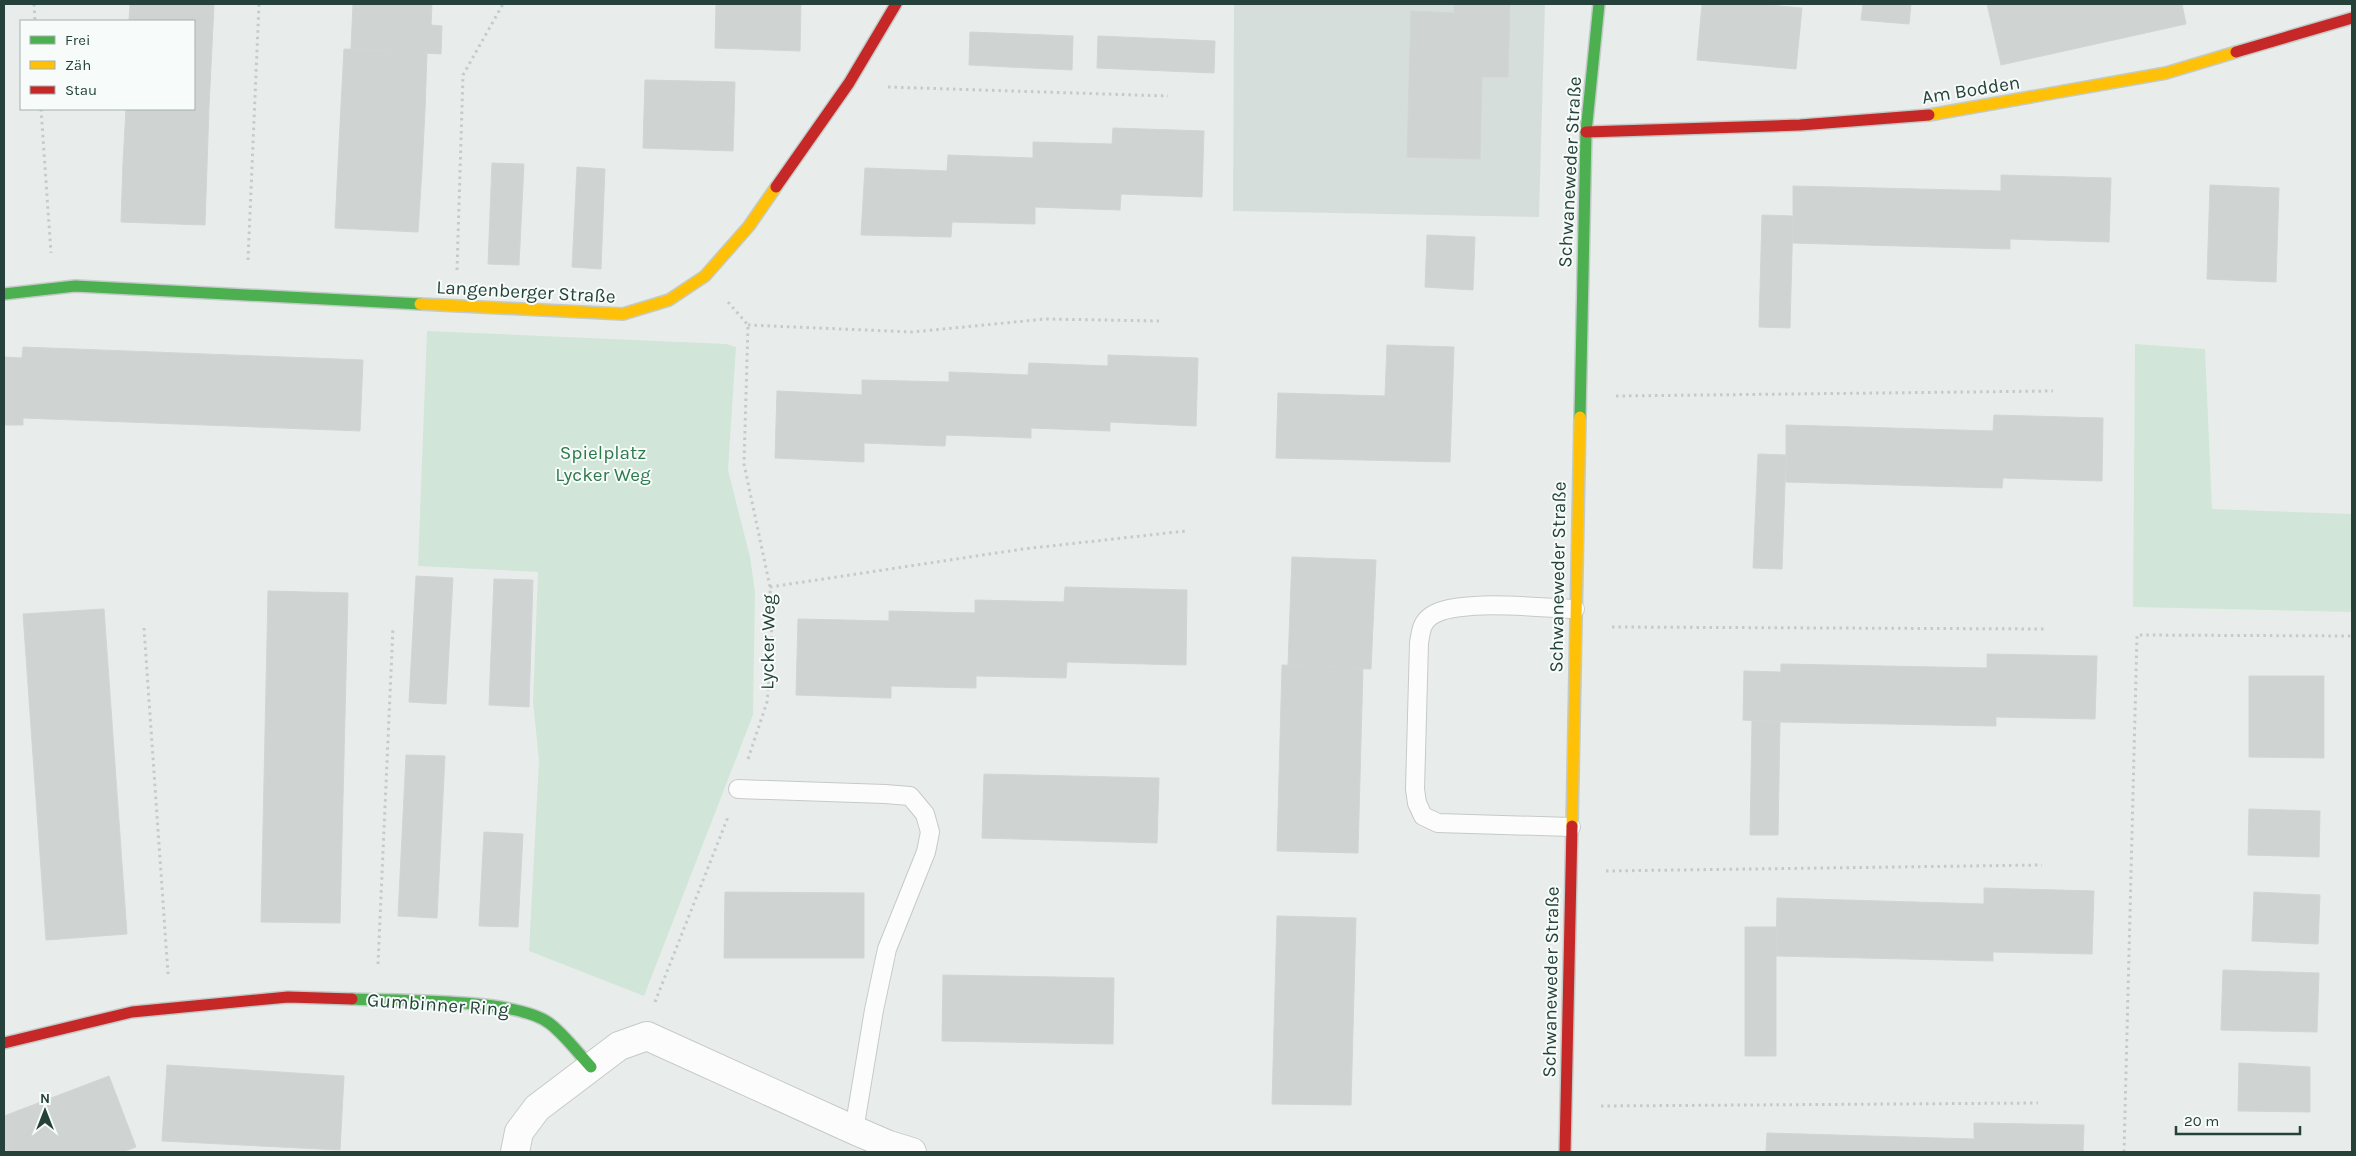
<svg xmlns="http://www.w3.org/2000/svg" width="2356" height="1156" font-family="Karla,sans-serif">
<rect width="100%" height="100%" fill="#e8edeb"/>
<path fill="#d6dedb" d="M1234 4H1545L1539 217 1233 211Z"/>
<path fill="#d1e6d8" d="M427 331 726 344 736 347 728 470 750 557 755 592 753 715 644 996 529 951 539 761 533 702 538 572 418 566Z
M2135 344 2205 349 2212 509 2352 514V612L2133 607Z"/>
<path fill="#cfd4d2" stroke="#d1d6d4" d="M130 4H214L212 46 194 45V21H129Z
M353 4H432L431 25 442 26 441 54 351 49Z
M716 4H801L800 51 715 48Z
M1454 4H1510L1508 77H1482L1480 159 1407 157 1411 11 1454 13Z
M1702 4H1757L1802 8 1796 69 1697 60Z
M1863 4H1911L1909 24 1861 20Z
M1987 4H2182L2186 24 2001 65Z
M970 32 1073 36 1072 70 969 65Z
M1098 36 1215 41 1214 73 1097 68Z
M194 45 212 46 209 106 194 105Z
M344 49 427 53 425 110 341 106Z
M645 80 735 82 733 151 643 148Z
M194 105 209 106 207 166 123 163 126 109H194Z
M341 106 425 110 422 169 338 164Z
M1113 128 1204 131 1202 197 1121 194 1120 210 1035 207V224L952 222 951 237 861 235 865 168 947 171 948 155 1033 158V142L1112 144Z
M123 163 207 166 205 225 121 222Z
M492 163 524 164 519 265 488 264Z
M338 164 422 169 418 232 335 228Z
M577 167 605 169 601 269 572 267Z
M2001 175 2111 178 2109 242 2010 239V249L1793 243V186L2001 191Z
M2210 185 2279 188 2276 282 2207 279Z
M1762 215 1793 216 1790 328 1759 327Z
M1427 235 1475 237 1473 290 1425 287Z
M1387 345 1454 347 1450 462 1276 458 1278 393 1385 396Z
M23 347 363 360 360 431 23 418V425H4V357L22 358Z
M1108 355 1198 358 1196 426 1110 422V431L1031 428V438L946 435 945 446 864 443V462L775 458 777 391 862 395V380L949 382V372L1028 375 1029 363 1108 366Z
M1994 415 2103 418 2102 481 2003 478 2002 488 1786 482V425L1993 431Z
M1758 454 1786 455 1782 569 1753 568Z
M1292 557 1376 560 1371 669 1288 665Z
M416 576 453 578 446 704 409 702Z
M494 579 533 580 529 707 489 705Z
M1065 587 1187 590 1186 665 1067 662 1066 678 976 676V688L891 686V698L796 695 798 619 889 621V611L975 613V600L1064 602Z
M268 591 348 593 340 923 261 922Z
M104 609 127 934 46 940 23 614Z
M1987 654 2097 656 2095 719 1996 717V726L1780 722 1781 664 1987 668Z
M1282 665 1363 668 1358 853 1277 851Z
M1744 671 1781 672 1780 722 1743 720Z
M2249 676H2324V758L2249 757Z
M1752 721 1780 722 1778 835H1750Z
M406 755 445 756 437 918 398 916Z
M984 774 1159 778 1157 843 982 838Z
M2249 809 2320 811 2319 857 2248 855Z
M484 832 523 834 518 927 479 926Z
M1984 888 2094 891 2092 954 1993 952V961L1776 956 1777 898 1984 904Z
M725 892 864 893V958H724Z
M2254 892 2320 895 2318 944 2252 941Z
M1277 916 1356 918 1351 1105 1272 1104Z
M1745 927H1776V1056H1745Z
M2223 970 2319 973 2317 1032 2221 1030Z
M943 975 1114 978 1113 1044 942 1041Z
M2239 1063 2310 1067V1112L2238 1111Z
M167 1065 344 1076 340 1150 162 1141Z
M109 1076 136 1147 122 1152H4V1116Z
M1974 1123 2084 1125 2083 1152H1766L1767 1133 1974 1139Z"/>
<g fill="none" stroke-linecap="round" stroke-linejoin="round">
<defs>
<path id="lane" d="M738 789 885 794 910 796 925 814 930 832 926 852 887 949 874 1010 854 1130
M1571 827 1438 823 1423 816 1417 803 1415 789 1419 643C1421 632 1421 623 1431 616 1456 598 1542 608 1575 609"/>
<path id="street" d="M515 1152 519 1132 537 1108 619 1046 647 1036 854 1130 889 1145 912 1152"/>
<path id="fast" d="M4 294 75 286 420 304
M1580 417 1586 132 1599 4
M352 999C396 1001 516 998 549 1023 564 1034 578 1053 591 1067"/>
<path id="slow" d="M1929 115 2166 73 2236 52
M420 304 623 314 669 300 705 276 749 226 776 187
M1572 826 1580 417"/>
<path id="jam" d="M2236 52 2352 18
M1586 132 1800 125 1929 115
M776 187 849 83 896 4
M4 1043 132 1012 288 997 352 999
M1565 1152 1572 826"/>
</defs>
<use href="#lane" stroke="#c5cac8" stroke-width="20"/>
<use href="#street" stroke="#c5cac8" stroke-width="30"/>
<use href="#fast" stroke="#c3cbc8" stroke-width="14"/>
<use href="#slow" stroke="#c3cbc8" stroke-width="14"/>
<use href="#jam" stroke="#c3cbc8" stroke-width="14"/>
<path stroke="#c3ccca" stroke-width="3" stroke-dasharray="2.5 4" stroke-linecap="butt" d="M34 4 35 21
M888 87 1168 96
M41 109 51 253
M248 260 259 4
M457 270 463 75 503 4
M728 302 748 325 744 464 770 587 772 646 767 702 748 759
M748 325 912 332 1046 319 1159 321
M1616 396 2053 391
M770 587 1023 549 1186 531
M1612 627 2046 629
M144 628 168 974
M1606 871 2042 865
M378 964 393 627
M655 1002 728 817
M1601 1106 2038 1103
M2124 1152 2137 635 2352 636"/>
<use href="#lane" stroke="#fcfcfc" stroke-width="18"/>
<use href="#street" stroke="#fcfcfc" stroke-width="28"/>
<use href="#fast" stroke="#4caf50" stroke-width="11"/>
<use href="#slow" stroke="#ffc107" stroke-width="11"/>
<use href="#jam" stroke="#c62828" stroke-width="11"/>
</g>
<g text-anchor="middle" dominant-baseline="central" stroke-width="4" stroke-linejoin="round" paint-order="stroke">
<g font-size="19" fill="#24423a" stroke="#f7fbf9">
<text transform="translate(1971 90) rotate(-9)">Am Bodden</text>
<text transform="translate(1570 172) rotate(-87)">Schwaneweder Straße</text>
<text transform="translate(526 292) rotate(3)">Langenberger Straße</text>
<text transform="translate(1558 577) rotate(-89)">Schwaneweder Straße</text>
<text transform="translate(768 642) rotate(-89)">Lycker Weg</text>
<text transform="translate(1551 982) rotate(-89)">Schwaneweder Straße</text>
<text transform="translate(438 1005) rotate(4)">Gumbinner Ring</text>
</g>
<g font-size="19" fill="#2d7a4b" stroke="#f7fbf9">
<text x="603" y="453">Spielplatz<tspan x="603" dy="22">Lycker Weg</tspan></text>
</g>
</g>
<rect width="2356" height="1156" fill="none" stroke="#24423a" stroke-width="10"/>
<rect x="20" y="20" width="175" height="90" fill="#f7fbf9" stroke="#a3b1ad"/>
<rect x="30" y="36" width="25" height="8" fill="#4caf50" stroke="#a3b1ad"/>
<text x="65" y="45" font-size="15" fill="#24423a">Frei</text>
<rect x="30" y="61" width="25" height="8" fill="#ffc107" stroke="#a3b1ad"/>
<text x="65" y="70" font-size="15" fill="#24423a">Zäh</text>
<rect x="30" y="86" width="25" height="8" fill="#c62828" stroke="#a3b1ad"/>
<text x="65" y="95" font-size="15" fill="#24423a">Stau</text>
<g transform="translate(45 1111)" stroke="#f7fbf9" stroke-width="4" paint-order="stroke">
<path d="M0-4L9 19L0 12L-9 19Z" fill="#24423a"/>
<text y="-8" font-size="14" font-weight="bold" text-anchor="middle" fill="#24423a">N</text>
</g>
<path d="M2176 1126v8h124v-8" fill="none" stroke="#24423a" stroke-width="2.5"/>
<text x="2184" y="1126" font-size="15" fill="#24423a" stroke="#f7fbf9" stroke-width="4" paint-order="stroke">20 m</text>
</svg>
